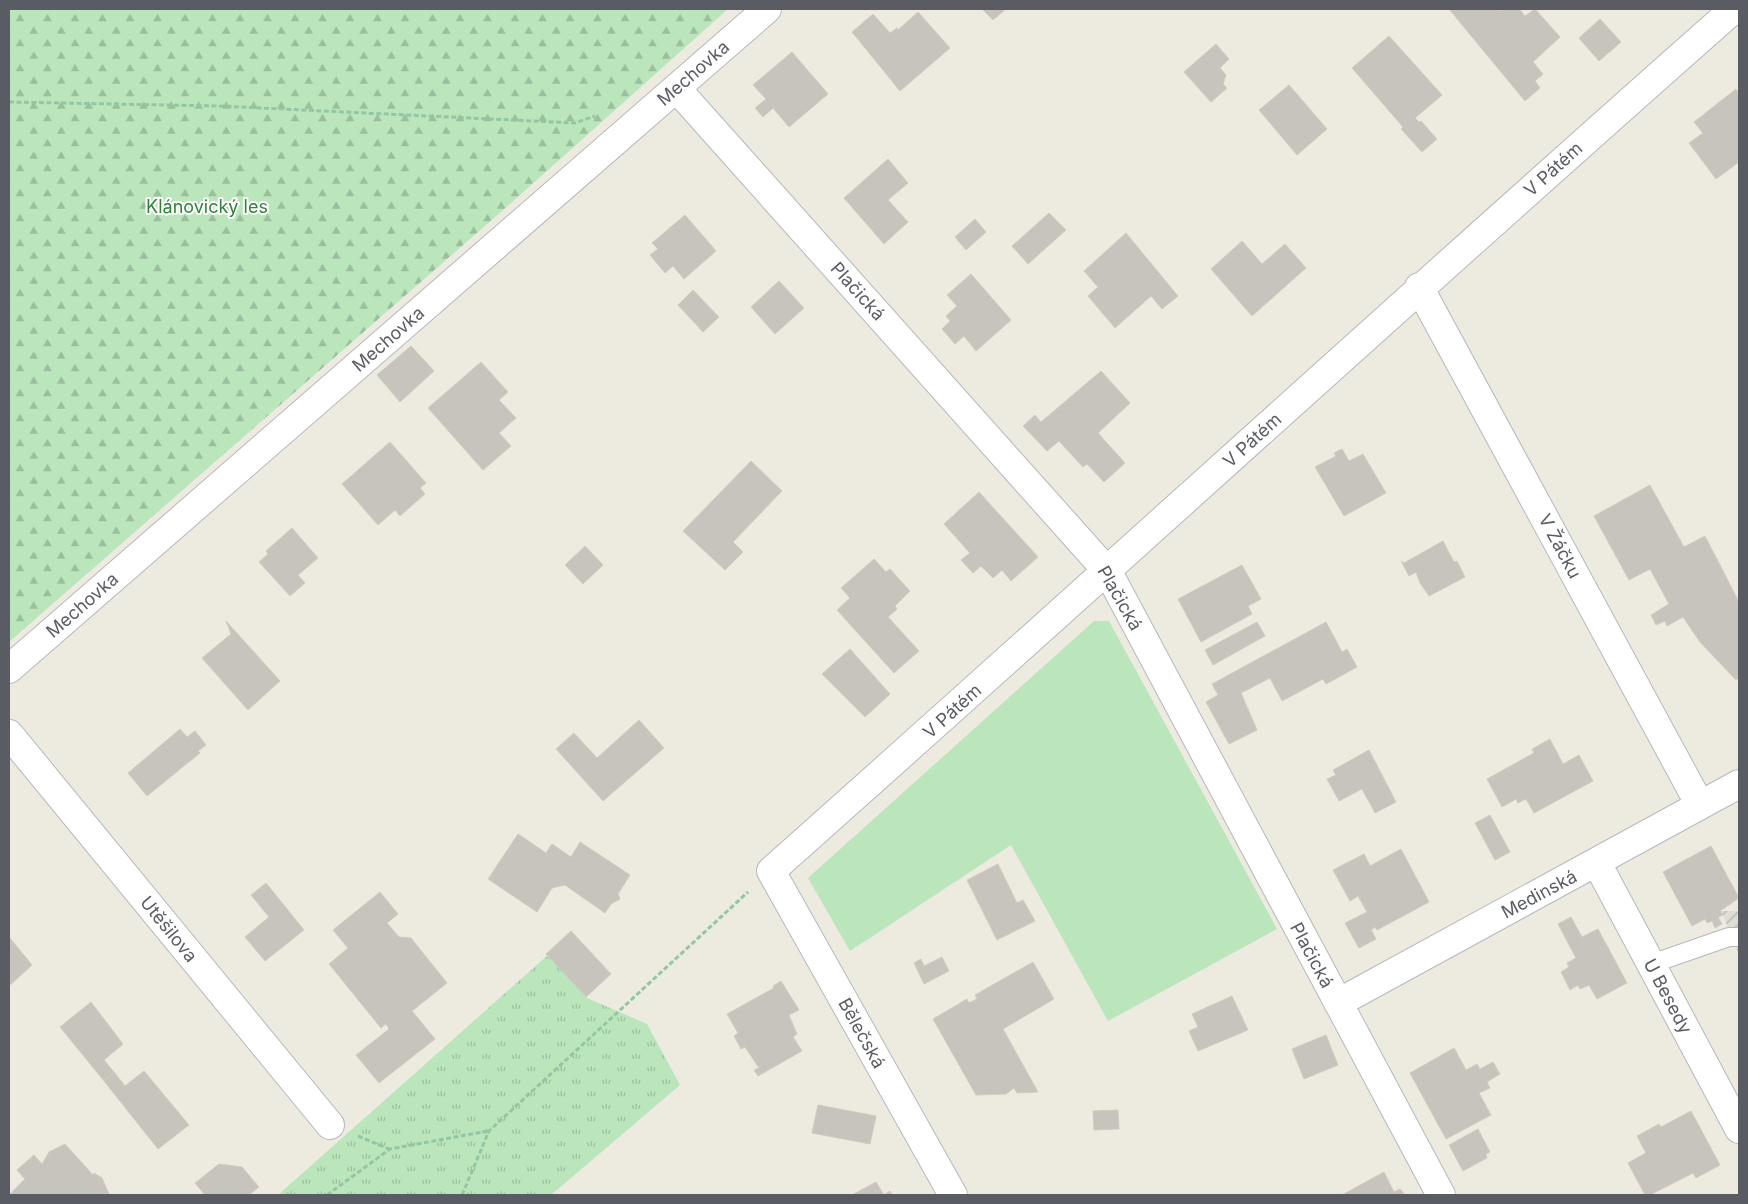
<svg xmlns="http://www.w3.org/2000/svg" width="1748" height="1204" font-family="Inter,sans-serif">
<defs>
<pattern id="industrial-furrows" width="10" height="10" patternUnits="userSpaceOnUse" patternTransform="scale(1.25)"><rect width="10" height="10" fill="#dddcd5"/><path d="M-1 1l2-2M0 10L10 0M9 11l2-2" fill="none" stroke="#b6b6b0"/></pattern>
<pattern id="forest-firs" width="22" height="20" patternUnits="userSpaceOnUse" patternTransform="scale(1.25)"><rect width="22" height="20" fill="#bbe6bc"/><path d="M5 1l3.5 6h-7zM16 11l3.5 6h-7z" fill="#9bbe9c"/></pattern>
<pattern id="park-tufts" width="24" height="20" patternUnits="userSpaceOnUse" patternTransform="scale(1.25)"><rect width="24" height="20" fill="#bbe6bc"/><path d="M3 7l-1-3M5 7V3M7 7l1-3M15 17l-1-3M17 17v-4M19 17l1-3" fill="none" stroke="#9bbe9c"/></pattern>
</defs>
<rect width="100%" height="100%" fill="#edeae0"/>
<path fill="url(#industrial-furrows)" d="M1720 911H1739V955L1723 915Z"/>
<path fill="#bbe6bc" d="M1094 621H1109L1277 929 1108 1021 1011 845 850 951 808 878Z"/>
<path fill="url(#forest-firs)" d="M9 9H728L502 211 9 642Z"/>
<path fill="url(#park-tufts)" d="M548 955 587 998 647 1024 680 1085 551 1195H278Z"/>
<path fill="#c7c4bd" stroke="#d1ccbe" d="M982 9H1006L993 20Z
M1449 9H1498L1500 11 1502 9H1519L1525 16 1535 9 1560 37 1533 62 1543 74 1535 81 1540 88 1525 101Z
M918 12 950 48 900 91 852 32 873 14 890 33 897 28 898 30Z
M1600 19 1621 42 1599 61 1579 38Z
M1389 36 1442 95 1415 118 1419 122 1421 121 1437 139 1422 152 1401 129 1403 127 1352 68Z
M1216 44 1229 59 1220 68 1226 75 1223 84 1227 88 1211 102 1184 72Z
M792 52 828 94 789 127 773 108 763 117 755 108 766 99 753 85Z
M1289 85 1327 129 1297 155 1259 110Z
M1736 89 1739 94V162L1716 179 1689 143 1703 133 1694 122Z
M888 159 908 183 888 200 908 222 884 244 844 198Z
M1049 213 1066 230 1028 264 1012 246Z
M685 215 716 251 684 279 673 266 665 273 650 255 658 249 652 243Z
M975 219 986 232 966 250 955 237Z
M1126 233 1178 296 1162 309 1151 296 1115 328 1088 296 1098 287 1084 271Z
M1242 241 1262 264 1285 244 1306 268 1252 316 1211 269Z
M971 274 1011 320 976 351 964 336 955 344 942 329 950 321 946 316 957 306 947 295Z
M779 281 804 308 775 334 751 307Z
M693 290 719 317 703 332 678 305Z
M411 346 434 371 400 402 377 375Z
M481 362 508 392 499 400 516 418 499 433 511 446 483 470 428 408Z
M1101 371 1130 403 1098 433 1125 463 1104 482 1087 464 1083 467 1059 441 1047 451 1023 426 1035 415 1041 422Z
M390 442 426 483 420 488 425 494 400 516 395 510 378 525 342 484Z
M1342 449 1349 461 1363 454 1386 493 1344 516 1315 467 1336 456 1334 453Z
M751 461 782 491 733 542 743 552 725 570 683 531Z
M1650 485 1684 547 1705 536 1739 602V677L1736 680 1700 642 1683 617 1667 626 1665 621 1656 625 1651 615 1669 604 1650 569 1629 580 1594 516Z
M979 492 1038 557 1011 581 1002 570 993 578 981 566 973 573 961 560 970 553 944 524Z
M292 528 318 558 298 575 305 583 290 596 259 562 268 554 266 551Z
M1443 541 1454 562 1457 561 1465 577 1429 596 1420 583 1416 572 1409 576 1401 561 1404 563Z
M585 546 603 565 583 584 565 565Z
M874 559 886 572 890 569 910 591 895 606 897 609 888 617 919 651 894 673 837 610 850 598 841 588Z
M1242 565 1261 599 1248 606 1252 614 1201 642 1178 599Z
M226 621 280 681 248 710 202 658 231 634Z
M1257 622 1265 636 1213 665 1205 650Z
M1326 622 1342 652 1347 649 1357 667 1326 684 1323 679 1282 701 1270 678 1241 693 1257 730 1229 744 1206 702 1218 695 1212 684Z
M850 649 890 694 865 717 822 674Z
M639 720 664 748 603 801 556 749 574 733 597 758Z
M180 729 187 737 195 731 206 745 198 751 200 753 147 796 128 773Z
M1550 739 1563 764 1579 755 1593 781 1534 813 1526 799 1518 803 1516 799 1502 807 1487 779 1534 753 1532 749Z
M1369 750 1396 802 1375 813 1362 789 1339 801 1327 779 1336 775 1333 770Z
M1490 815 1510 852 1495 860 1475 823Z
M518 834 546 853 552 844 571 857 580 842 630 875 618 894 620 899 611 904 605 913 565 885 552 888 537 912 488 879Z
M1711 846 1739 898 1720 911 1723 915 1718 917 1722 924 1715 928 1712 921 1707 923 1705 919 1692 926 1663 872Z
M1401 849 1429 902 1377 930 1375 927 1371 930 1376 939 1359 948 1345 923 1367 912 1358 896 1350 901 1333 870 1364 854 1370 866Z
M998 864 1017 903 1023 900 1035 921 997 940 967 880Z
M266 883 304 930 265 961 245 937 269 917 251 895Z
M380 892 398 914 387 923 399 937 411 938 447 983 412 1011 435 1039 379 1083 356 1055 389 1029 386 1024 381 1028 329 964 348 948 333 930Z
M1571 917 1582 937 1598 929 1627 983 1597 999 1589 985 1580 989 1578 985 1570 990 1561 972 1569 967 1567 963 1576 958 1558 924Z
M571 931 611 974 586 997 546 954Z
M9 937 32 965 9 986Z
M942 957 949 971 924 984 914 963 921 959 924 966Z
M1033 962 1054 999 1003 1029 1038 1092 1017 1093 1014 1088 1006 1094 976 1095 933 1019 967 999 969 1003 977 999 975 995Z
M781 981 799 1010 789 1015 797 1034 793 1037 802 1051 758 1076 754 1070 759 1068 745 1047 741 1049 734 1036 738 1033 727 1014 774 988 773 986Z
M1232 996 1248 1030 1198 1051 1189 1031 1198 1027 1192 1014Z
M91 1002 123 1044 104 1060 114 1072 104 1081 60 1027Z
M1326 1035 1338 1065 1304 1079 1292 1049Z
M1454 1048 1466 1070 1477 1064 1480 1069 1493 1062 1500 1074 1487 1082 1490 1088 1479 1093 1491 1115 1446 1139 1410 1073Z
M144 1071 189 1125 158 1149 104 1081 114 1072 125 1086Z
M818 1105 876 1116 870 1144 812 1133Z
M1118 1110 1119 1129 1094 1130 1093 1111Z
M1691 1111 1720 1165 1696 1178 1693 1173 1650 1195H1645L1628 1163 1646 1153 1637 1136 1659 1124 1661 1127Z
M1478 1129 1490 1152 1486 1154 1487 1158 1463 1171 1449 1145Z
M65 1144 93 1175 94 1173 102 1178 109 1194 9 1195 25 1179 17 1170 34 1155 42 1164 49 1152Z
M219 1164 242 1167 259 1187 249 1195H205L195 1183Z
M1384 1172 1394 1192 1400 1189 1405 1195H1342Z
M876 1182 884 1195 890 1191 892 1195H852Z"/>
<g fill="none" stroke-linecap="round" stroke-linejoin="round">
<defs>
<path id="service" d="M1651 964 1729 937H1739"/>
<path id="minor" d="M676 88 1108 572 1441 1195
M1419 287 1700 805
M9 669 767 9
M9 734 330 1125
M1597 863 1739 1129
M1338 1003 1739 784
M953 1195 771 871C1093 585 1411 294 1734 9"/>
</defs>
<use href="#service" stroke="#b6b8bd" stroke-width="20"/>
<use href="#minor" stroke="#b6b8bd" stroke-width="30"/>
<path stroke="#93c7a4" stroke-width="3" stroke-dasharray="5 2.5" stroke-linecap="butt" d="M9 102 219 106 575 123 595 116
M358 1136 389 1149
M327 1195 390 1149 488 1131
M462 1195 489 1131 748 892"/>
<use href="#service" stroke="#fff" stroke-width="18"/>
<use href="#minor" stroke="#fff" stroke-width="28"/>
</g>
<g text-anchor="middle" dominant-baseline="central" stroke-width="4" stroke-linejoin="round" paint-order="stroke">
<g font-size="18" fill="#595c62" stroke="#fff">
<text transform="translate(693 73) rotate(-41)">Mechovka</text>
<text transform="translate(1553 169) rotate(-42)">V Pátém</text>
<text transform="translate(858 291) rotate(48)">Plačická</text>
<text transform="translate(388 339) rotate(-41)">Mechovka</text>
<text transform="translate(1252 440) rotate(-42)">V Pátém</text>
<text transform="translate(1560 546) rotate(62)">V Žáčku</text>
<text transform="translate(1120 598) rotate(60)">Plačická</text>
<text transform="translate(82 605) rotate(-41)">Mechovka</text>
<text transform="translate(952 711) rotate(-42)">V Pátém</text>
<text transform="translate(1539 894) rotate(-28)">Medinská</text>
<text transform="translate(169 929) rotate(51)">Utěšilova</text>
<text transform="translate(1312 955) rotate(62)">Plačická</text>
<text transform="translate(1668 996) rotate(62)">U Besedy</text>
<text transform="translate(862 1033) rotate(61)">Bělečská</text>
</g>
<g font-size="18" fill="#308237" stroke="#fff">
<text x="207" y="206">Klánovický les</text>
</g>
</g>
<rect width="1748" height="1204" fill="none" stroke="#595c62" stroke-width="20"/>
</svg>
